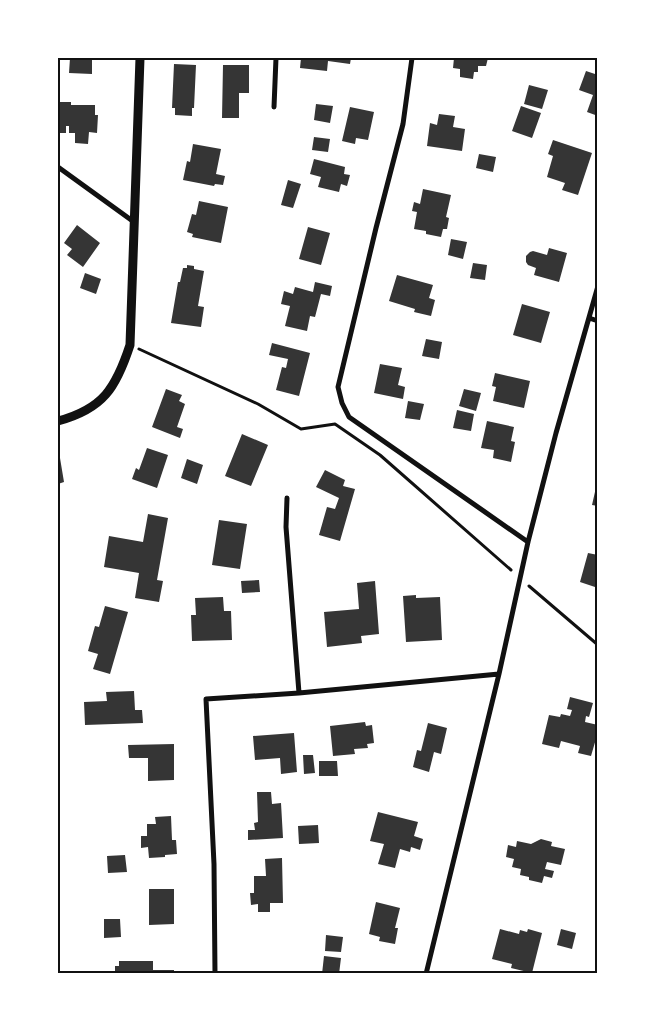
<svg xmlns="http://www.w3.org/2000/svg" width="655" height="1031" font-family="Georgia,serif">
<rect width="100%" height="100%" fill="#fff"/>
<path fill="#353535" d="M70 58H92V74L69 73Z
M301 58H351L350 64 328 61 327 71 300 68Z
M454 58H488L486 66H478V72H474L473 79 460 77V69L453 68Z
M174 64 196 65 194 108H192V116L175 115V108H172Z
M223 65H249V93H239V118H222Z
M586 71 598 75V116L587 112 593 95 579 90Z
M529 85 548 90 542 109 524 104Z
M58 102H71V105H95V115H98L97 133 89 132 88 144 75 143V133H69V126H66V133H58Z
M316 104 333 106 330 123 314 120Z
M521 106 541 113 532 138 512 131Z
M350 107 374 112 368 140 356 138 355 144 342 141Z
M439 114 455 116 453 127 465 129 462 151 427 146 430 123 437 125Z
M314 137 330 139 328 152 312 150Z
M553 140 592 153 578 195 562 190 565 183 547 177 553 156 548 154Z
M193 144 221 149 216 174 225 176 223 185 215 184 214 186 183 180 187 161 190 162Z
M479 154 496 157 493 172 476 168Z
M314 159 345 167 344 174 350 175 347 186 341 184 339 192 318 187 321 177 310 174Z
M288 180 301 184 293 208 281 205Z
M423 189 451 195 446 217 449 218 447 229H443L441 237 426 234V231L414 229 417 212 412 211 414 202 420 204Z
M199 201 228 207 221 243 192 237 193 234 187 232 192 214 196 215Z
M77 225 100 243 83 267 67 255 72 249 64 243Z
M308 227 330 233 321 265 299 259Z
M451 239 467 242 463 259 448 255Z
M549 248 567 253 559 282 534 275 536 268 528 265 526 262V256L530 252 533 251 547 255Z
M473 263 487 265 485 280 470 278Z
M187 265 194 266V269L204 271 198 306 204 307 201 327 171 323 178 282H180L183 268H187Z
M85 273 101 279 96 294 80 288Z
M397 275 433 285 429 298 435 300 431 316 414 312 415 309 389 301Z
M315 282 332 286 330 296 321 294 315 317 310 316 307 331 285 326 290 306 281 304 284 291 293 294 295 287 313 292Z
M522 304 550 312 541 343 513 335Z
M426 339 442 342 439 359 422 356Z
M272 343 310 353 299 396 276 390 282 367 286 368 288 359 269 355Z
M380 364 402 368 398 385 405 387 403 399 374 393Z
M495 373 530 381 524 408 493 401 496 387 492 386Z
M166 389 182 395 179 401 185 404 177 427 183 429 180 438 152 427Z
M464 389 481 393 476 411 459 406Z
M408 401 424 404 420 420 405 418Z
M457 410 474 414 471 431 453 428Z
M487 421 514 427 511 441 515 442 511 462 493 458 494 450 481 448Z
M242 434 268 445 251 486 225 476Z
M147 448 168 455 157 488 132 479 136 468 139 470Z
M60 458 64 482 58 484V459Z
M187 459 203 465 197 484 181 478Z
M325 470 345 480 343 486 355 489 340 541 319 535 327 507 335 509 339 498 316 487Z
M597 483H598V506L592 505Z
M148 514 168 518 157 580 163 581 159 602 135 598 139 573 104 567 109 536 143 542Z
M219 520 247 524 240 569 212 565Z
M588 553 598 555V588L580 582Z
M259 580 260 592 242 593 241 581Z
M375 581 379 634 361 636 362 643 327 647 324 612 359 609 357 583Z
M416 595V598L440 597 442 640 406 642 403 596Z
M223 597 224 611H231L232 640 192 641 191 615H196L195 598Z
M105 606 128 612 110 674 93 669 98 654 88 651 95 626 99 627Z
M134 691 135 710H142L143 723 85 725 84 702 107 701 106 692Z
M570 697 593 703 589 717 586 716 585 722 598 725V732L591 756 578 753 580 746 561 741 559 748 542 744 549 715 560 717 561 714 570 716 572 710 567 709Z
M365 722 366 726 372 725 374 743 367 744 368 748 354 749 355 754 333 756 330 726Z
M428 723 447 728 441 754 434 752 429 772 413 767 417 750 421 751Z
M294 733 297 772 281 774 280 758 255 760 253 736Z
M174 744V780L148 781V758H129L128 745Z
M303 755H313L315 773 304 774Z
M319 761H337L338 776H319Z
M257 792H271L272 804 281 803 283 838 248 840V830H255L254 823 258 822Z
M378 812 418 822 414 836 423 839 420 850 411 847 410 852 400 849 395 868 378 864 384 844 370 841Z
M171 816 172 840H176L177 854 165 855V857L149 858 148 847 141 848V836H147V824H156L155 817Z
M318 825 319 843 299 844 298 826Z
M541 839 552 842 551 846 565 849 561 865 547 862 545 869 554 871 552 878 544 876 542 883 529 880V877L520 875 521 869 512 867 514 859 506 857 508 845 516 847 517 841 531 844Z
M125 855 127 872 108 873 107 856Z
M282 858 283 903H270V912H258V904L251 905 250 893H254V876H266L265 859Z
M149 889H174V924L149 925Z
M376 902 400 908 395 928H398L395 944 379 941 380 937 369 934Z
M104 919H120L121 937 104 938Z
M500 929 519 934 520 930 527 932 528 929 542 933 532 973 511 968 512 964 492 959Z
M561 929 576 933 572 949 557 945Z
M326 935 343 937 341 952 325 951Z
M324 956 341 958 339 974H322Z
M119 961H153V970H174V974H115V966H119Z"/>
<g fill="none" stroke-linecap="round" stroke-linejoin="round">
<path stroke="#111" stroke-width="3" d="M139 349 258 404 301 429 335 424 380 455 511 570
M529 586 598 645"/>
<path stroke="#111" stroke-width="5" d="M412 58 403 124 376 228 338 387 342 403 349 417 528 542
M274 107 276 58
M58 167 134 222
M589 318 598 321
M287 498 286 527 299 693
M215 974 214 864 206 699 299 693 499 674
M426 974 499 674 528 542 556 433 598 286"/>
<path stroke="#111" stroke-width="9" d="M58 421C103 409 116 388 130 345L140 58"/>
</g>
<rect width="655" height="1031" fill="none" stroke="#ffffff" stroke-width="118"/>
<rect x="59" y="59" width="537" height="913" fill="none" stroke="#111" stroke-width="2"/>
</svg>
